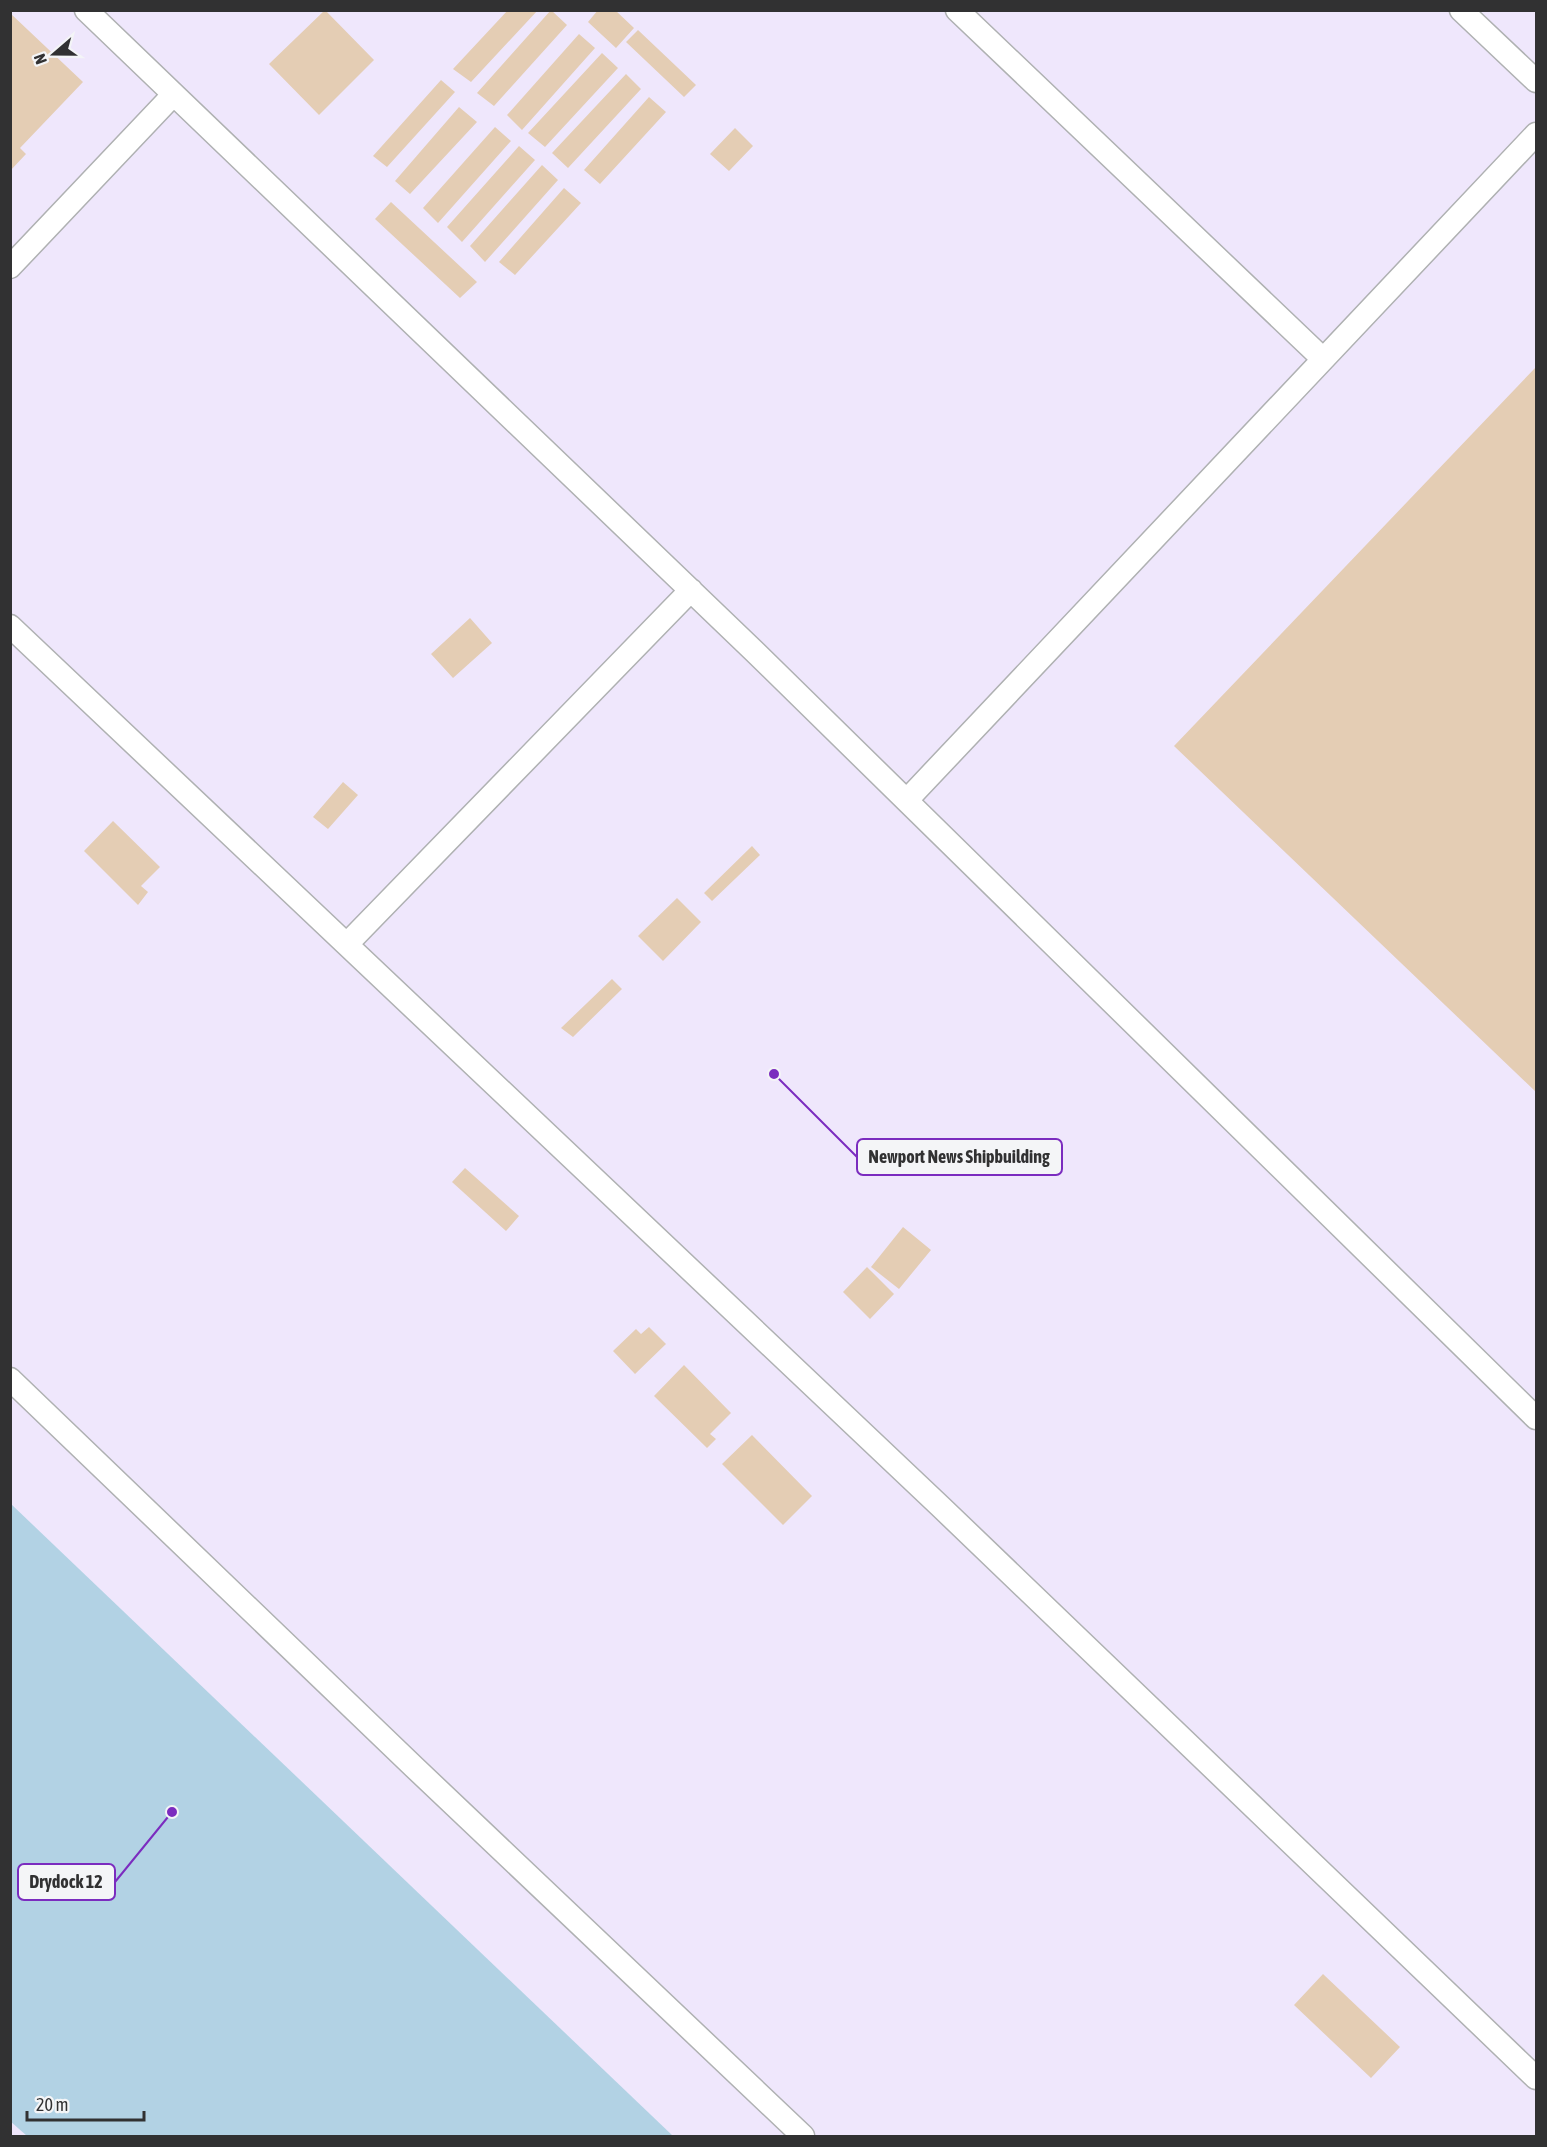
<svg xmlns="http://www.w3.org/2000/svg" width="1547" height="2147" font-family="'Asap Condensed',sans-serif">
<rect width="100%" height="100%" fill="#f4f5f7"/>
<path fill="#efe7fc" d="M11 11H1536V2136H11Z"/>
<path fill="#b2d2e4" d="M10 1504H11L673 2136H27L10 2121Z"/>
<path fill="#e4cdb4" d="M325 10 374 60 319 115 269 64Z
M508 10H538L471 82 453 69Z
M551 10 567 25 494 106 477 93Z
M598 10H615L634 28 616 48 588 22Z
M10 13 83 82 20 148 26 154 10 171Z
M638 30 696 85 684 97 626 42Z
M579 34 595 48 522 130 507 115Z
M602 53 618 68 545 147 528 133Z
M626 74 641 89 568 168 552 153Z
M441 80 455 92 387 167 373 156Z
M649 97 666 112 600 184 584 170Z
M459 107 477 122 410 194 395 181Z
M495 127 511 141 438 223 423 208Z
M735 128 753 146 729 171 710 154Z
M519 146 535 160 462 242 447 227Z
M542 165 558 180 485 262 470 246Z
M564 188 581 203 515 275 499 262Z
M391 202 477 282 460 298 375 219Z
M1536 367V1092L1174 746Z
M470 618 492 643 453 678 431 654Z
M343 782 358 795 328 829 313 817Z
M113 821 160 867 141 886 148 892 138 905 84 851Z
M752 846 760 855 712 901 704 893Z
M677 898 701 922 663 961 638 936Z
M612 979 622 989 573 1037 561 1028Z
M465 1168 519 1216 506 1231 452 1182Z
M903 1227 931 1250 899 1289 871 1267Z
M867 1267 894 1294 870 1319 843 1292Z
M649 1327 666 1344 635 1374 613 1351 636 1329 641 1334Z
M684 1365 731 1413 710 1434 716 1439 707 1448 654 1396Z
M752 1435 812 1496 783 1525 722 1464Z
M1323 1974 1400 2047 1371 2078 1294 2005Z"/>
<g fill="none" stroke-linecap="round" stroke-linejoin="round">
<defs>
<path id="lane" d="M86 10 755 652 1536 1418
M957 10 1323 359
M1461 10 1536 81
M10 267 173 95
M10 626 941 1507 1536 2078
M907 800 1536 134
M347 944 691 590
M10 1379 414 1767 803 2136"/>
</defs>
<use href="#lane" stroke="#afb1b2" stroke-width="25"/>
<use href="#lane" stroke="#fff" stroke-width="22"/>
</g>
<path fill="none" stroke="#7b2cbf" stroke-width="2" d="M774 1074L857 1157M172 1812L115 1882"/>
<g fill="#7b2cbf" stroke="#f4f5f7" stroke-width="2">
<circle cx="774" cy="1074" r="6"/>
<circle cx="172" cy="1812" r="6"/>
</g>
<g fill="#f4f5f7" stroke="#7b2cbf" stroke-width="2">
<rect x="857" y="1139" width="205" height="36" rx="6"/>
<rect x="18" y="1864" width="97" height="36" rx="6"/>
</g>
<g font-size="18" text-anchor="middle" font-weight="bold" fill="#313132">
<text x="959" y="1163">Newport News Shipbuilding</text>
<text x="66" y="1888">Drydock 12</text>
</g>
<rect width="1547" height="2147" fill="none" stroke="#313132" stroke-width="24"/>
<g transform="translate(54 54) rotate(250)" stroke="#f4f5f7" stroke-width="4.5" paint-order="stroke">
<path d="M0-4.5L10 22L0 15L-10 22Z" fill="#313132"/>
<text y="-9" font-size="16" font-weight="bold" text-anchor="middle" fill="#313132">N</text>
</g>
<path d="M27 2111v9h117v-9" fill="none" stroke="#313132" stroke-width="3"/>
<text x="36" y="2111" font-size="18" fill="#313132" stroke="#f4f5f7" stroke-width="4.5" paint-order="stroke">20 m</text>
</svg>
